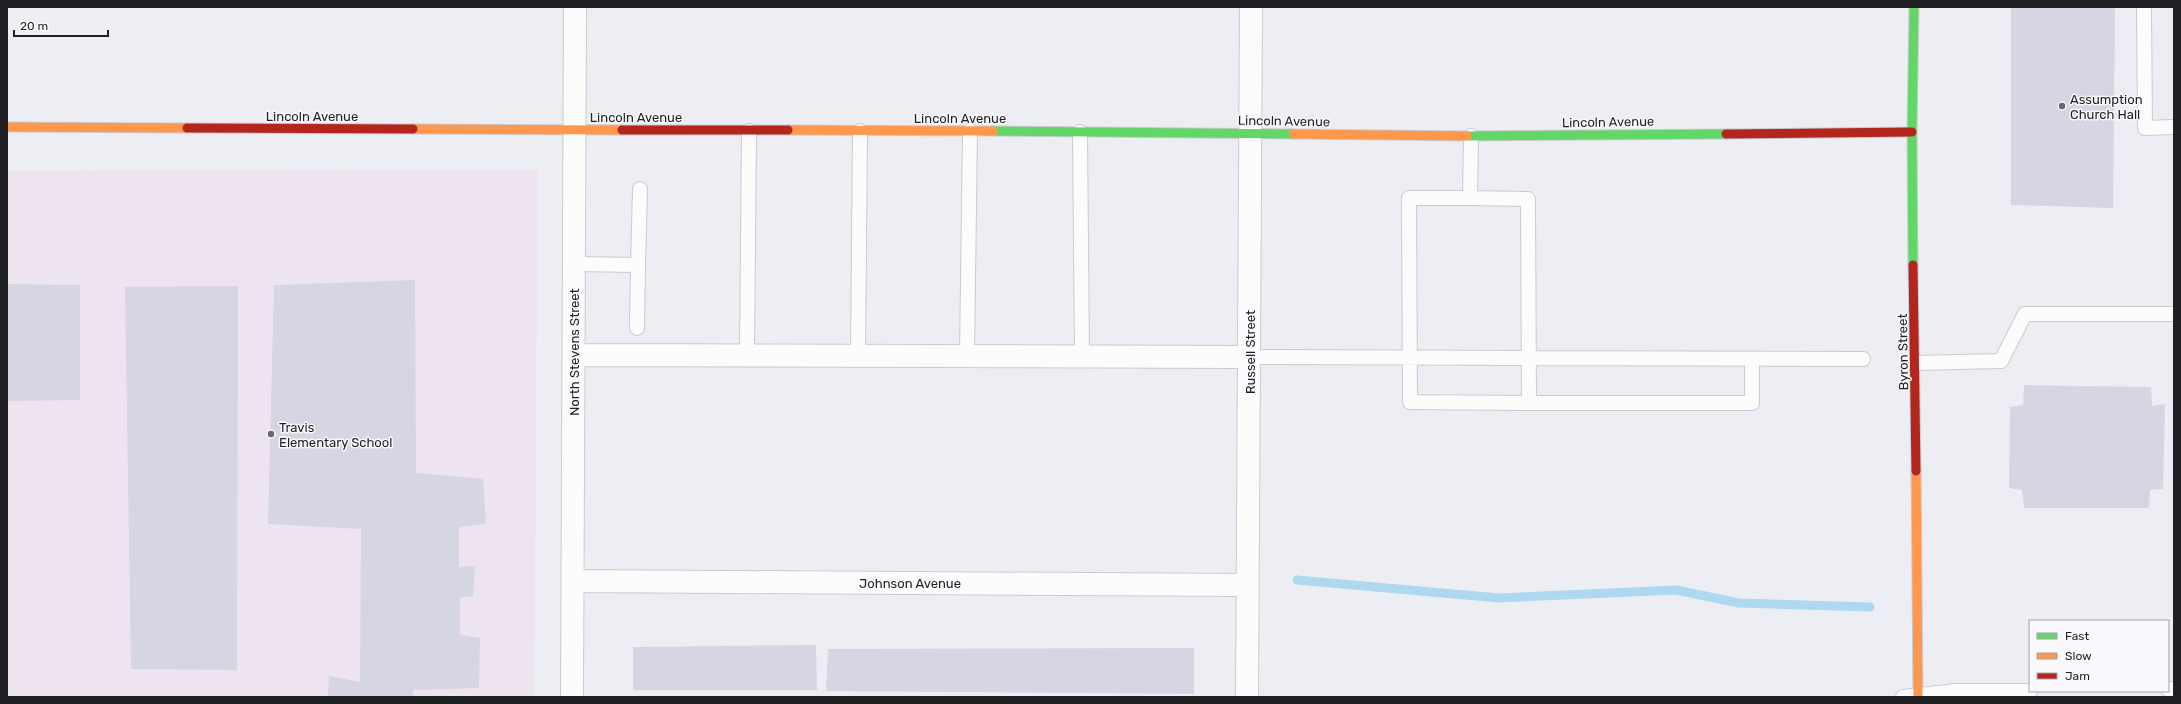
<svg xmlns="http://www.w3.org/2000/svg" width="2181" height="704" font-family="Rubik,sans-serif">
<rect width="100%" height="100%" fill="#edeef3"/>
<path fill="#ede4f0" d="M538 170 534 697H7V171Z"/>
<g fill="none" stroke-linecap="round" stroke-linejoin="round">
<path stroke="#add8f0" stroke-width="9" d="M1297 580 1499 598 1676 590 1739 603 1870 607"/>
</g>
<path fill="#d5d6e1" d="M2011 7H2115L2113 208 2011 205Z
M415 280 416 473 483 479 486 524 459 527V567L475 566 473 596 460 598V635L480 638 479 688 413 690V697H328L329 676 360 682 361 529 268 524 274 285Z
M7 284 80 285V400L7 401Z
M238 286 237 670 131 669 125 287Z
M2024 385 2151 387 2152 406 2165 404 2163 489 2150 490 2149 508H2024L2022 490 2009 488 2010 407 2023 405Z
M816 645 817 690H633V647Z
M1194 648V694L826 691 828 649Z"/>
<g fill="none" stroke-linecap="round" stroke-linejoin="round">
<defs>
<path id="lane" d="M2144 7 2145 128 2174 127
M1080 132 1082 356
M1470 198 1528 199 1529 403 1410 402 1409 198H1470L1471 136
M574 264 638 265 640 189
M637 328 638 265
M747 355 749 131
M858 356 860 131
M967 356 970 131
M1250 357 1863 359
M1916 363 2001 361 2025 314H2174
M1529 403H1752V359
M2168 689H2174
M1903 697 1956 691H2030"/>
<path id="street" d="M574 355 1250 357
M573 581 1248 585
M572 697 575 7
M1247 697 1251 7"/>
<path id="fast" d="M993 131 1293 134
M1467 136 1726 134
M1913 265 1912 132 1914 7"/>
<path id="slow" d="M7 127 187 128
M413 129 622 130
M788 130 993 131
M1293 134 1467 136
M1916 471 1918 697"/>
<path id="jam" d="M187 128 413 129
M622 130H788
M1726 134 1912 132
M1913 265 1916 471"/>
</defs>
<use href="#lane" stroke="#cacbcf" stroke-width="16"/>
<use href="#street" stroke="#cacbcf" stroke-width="24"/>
<use href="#fast" stroke="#cacbcf" stroke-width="11"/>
<use href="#slow" stroke="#cacbcf" stroke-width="11"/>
<use href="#jam" stroke="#cacbcf" stroke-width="11"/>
<use href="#lane" stroke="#fcfcfd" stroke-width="14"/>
<use href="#street" stroke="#fcfcfd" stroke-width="22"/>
<use href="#fast" stroke="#63d668" stroke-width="9"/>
<use href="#slow" stroke="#ff974d" stroke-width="9"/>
<use href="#jam" stroke="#b3261e" stroke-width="9"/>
</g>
<g fill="#67686c" stroke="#f9f9fd" stroke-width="1.5">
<circle cx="2062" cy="106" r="4"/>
<circle cx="271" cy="434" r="4"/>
</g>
<g text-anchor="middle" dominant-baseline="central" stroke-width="3" stroke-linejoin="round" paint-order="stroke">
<g font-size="13" fill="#1f2023" stroke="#f9f9fd" text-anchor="start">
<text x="2070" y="99">Assumption<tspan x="2070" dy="15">Church Hall</tspan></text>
<text x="279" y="427">Travis<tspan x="279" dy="15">Elementary School</tspan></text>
</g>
<g font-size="13" fill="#1f2023" stroke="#f9f9fd">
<text x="312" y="116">Lincoln Avenue</text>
<text x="636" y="117">Lincoln Avenue</text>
<text x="960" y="118">Lincoln Avenue</text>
<text transform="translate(1284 121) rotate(1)">Lincoln Avenue</text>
<text transform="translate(1608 122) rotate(-1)">Lincoln Avenue</text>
<text transform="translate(574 352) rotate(-90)">North Stevens Street</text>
<text transform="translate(1250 352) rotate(-90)">Russell Street</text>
<text transform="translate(1903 352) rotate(-91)">Byron Street</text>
<text x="910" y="583">Johnson Avenue</text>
</g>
</g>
<rect width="2181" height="704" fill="none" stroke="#1f2023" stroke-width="16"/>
<rect x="2029" y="620" width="140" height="72" fill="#f9f9fd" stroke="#a2a2a6"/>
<rect x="2037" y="633" width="20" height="6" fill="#63d668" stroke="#a2a2a6"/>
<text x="2065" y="640" font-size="12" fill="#1f2023">Fast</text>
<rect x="2037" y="653" width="20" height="6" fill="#ff974d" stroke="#a2a2a6"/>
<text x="2065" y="660" font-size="12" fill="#1f2023">Slow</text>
<rect x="2037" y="673" width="20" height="6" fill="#b3261e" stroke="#a2a2a6"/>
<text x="2065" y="680" font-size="12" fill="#1f2023">Jam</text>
<path d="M14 30v6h94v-6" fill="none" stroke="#1f2023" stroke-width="2"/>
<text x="20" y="30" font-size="12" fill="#1f2023" stroke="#f9f9fd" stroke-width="3" paint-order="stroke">20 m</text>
</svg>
